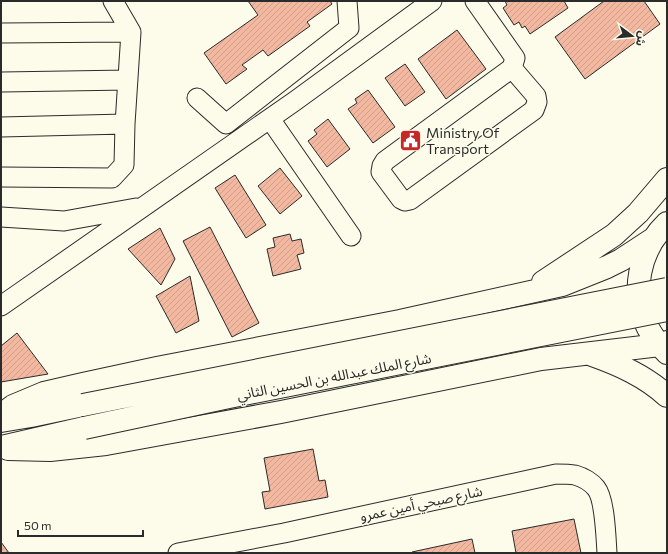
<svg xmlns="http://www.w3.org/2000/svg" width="668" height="554" font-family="Commissioner,'Noto Sans Arabic',sans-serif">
<defs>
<pattern id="building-hatch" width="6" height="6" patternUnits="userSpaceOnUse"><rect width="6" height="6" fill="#f2b8a0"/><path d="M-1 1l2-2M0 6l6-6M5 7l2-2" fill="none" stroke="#d09e8a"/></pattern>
</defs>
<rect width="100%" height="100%" fill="#fdfbea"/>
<path fill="url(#building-hatch)" stroke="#2b2b2b" d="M248 1H330L332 4 307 22 310 26 268 56 263 50 242 65 247 69 226 84 204 53 258 15Z
M505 1H564L568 8 530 34 525 26 522 28 519 22 514 25 503 8 507 5Z
M604 1H644L660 24 585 79 555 37Z
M457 30 486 69 446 99 418 59Z
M405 64 425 92 405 106 385 78Z
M368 90 395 127 373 143 348 109 357 103 355 99Z
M328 119 350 149 327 167 308 141 317 134 314 130Z
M280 168 302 196 280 214 258 186Z
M235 175 266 225 246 238 215 188Z
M210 227 259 323 232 337 183 241Z
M160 228 175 259 161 285 128 249Z
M290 234 292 241 301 239 304 253 297 255 301 269 273 276 267 249 275 247 273 238Z
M190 276 199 321 176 333 156 296Z
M17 333 48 374 1 382V346Z
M313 449 319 481 325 480 328 497 265 509 262 492 270 491 264 458Z
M574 519 581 553H516L512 531Z
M472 539 475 553H412V552Z
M1 542 9 553H1Z"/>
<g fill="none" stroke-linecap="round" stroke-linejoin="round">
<defs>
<path id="minor" d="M475 1 515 58 512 68
M1 33 131 32
M512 68 536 96 537 102 534 110 410 200 405 201 401 199 381 172 382 166 385 161Z
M2 82 128 80
M197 98 226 124 349 28 347 1
M270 119 351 236
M1 127 125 124
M1 177 112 178 124 165 125 124 131 32 113 1
M1 217 64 221 136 208
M1 306 295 101 432 1
M178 553 284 533 556 474C562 474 569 474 575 475 582 477 591 482 596 488 605 499 606 538 607 553"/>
<path id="major" d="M667 223C639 250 630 293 648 328 653 337 660 346 667 353
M543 282 614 235 638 213 667 179
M592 355C620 365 645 376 667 396
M1 415 13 406 44 393 83 384 157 368 400 321 562 285 607 267 621 260 653 239
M8 449 50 450 106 444 281 412 541 359 660 345 667 342"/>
<path id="highway" d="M1 421 31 416 83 405
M1 447 84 428"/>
</defs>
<use href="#minor" stroke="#2b2b2b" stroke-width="21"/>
<use href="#major" stroke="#2b2b2b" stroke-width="24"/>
<use href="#highway" stroke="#2b2b2b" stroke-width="24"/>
<use href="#minor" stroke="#fdfbea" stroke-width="19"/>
<use href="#major" stroke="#fdfbea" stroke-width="22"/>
<use href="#highway" stroke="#fdfbea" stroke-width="22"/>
<defs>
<path id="highway-bridge" d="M83 405 667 289
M84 428 229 397 667 310"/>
</defs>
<use href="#highway-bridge" stroke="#2b2b2b" stroke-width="24" stroke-linecap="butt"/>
<use href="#highway-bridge" stroke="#fdfbea" stroke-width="22"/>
</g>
<defs>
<symbol id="civic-square" viewBox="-11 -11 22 22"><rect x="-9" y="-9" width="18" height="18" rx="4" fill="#c62828" stroke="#fdfbea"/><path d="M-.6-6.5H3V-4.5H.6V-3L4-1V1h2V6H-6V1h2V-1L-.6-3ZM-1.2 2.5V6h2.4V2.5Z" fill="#fff"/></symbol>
</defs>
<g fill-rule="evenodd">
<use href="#civic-square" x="398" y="128" width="25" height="25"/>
</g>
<g text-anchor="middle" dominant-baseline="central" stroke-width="3" stroke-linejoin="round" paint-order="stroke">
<g font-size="14" fill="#2b2b2b" stroke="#fdfbea" text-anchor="start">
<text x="426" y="132">Ministry Of<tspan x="426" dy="16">Transport</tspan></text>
</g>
<g font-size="14" fill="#2b2b2b" stroke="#fdfbea">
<text transform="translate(334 376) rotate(-11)">شارع الملك عبدالله بن الحسين الثاني</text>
<text transform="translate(421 503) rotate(-12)">شارع صبحي أمين عمرو</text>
</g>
</g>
<rect width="668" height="554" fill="none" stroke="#2b2b2b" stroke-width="4"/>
<g transform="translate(632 36) rotate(106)" stroke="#fdfbea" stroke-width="3" paint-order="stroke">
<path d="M0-3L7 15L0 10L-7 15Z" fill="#2b2b2b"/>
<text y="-6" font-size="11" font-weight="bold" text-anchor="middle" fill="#2b2b2b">ش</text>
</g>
<path d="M18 530v6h125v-6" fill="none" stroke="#2b2b2b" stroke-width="2"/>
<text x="24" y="530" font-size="12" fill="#2b2b2b" stroke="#fdfbea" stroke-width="3" paint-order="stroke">50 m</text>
</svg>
